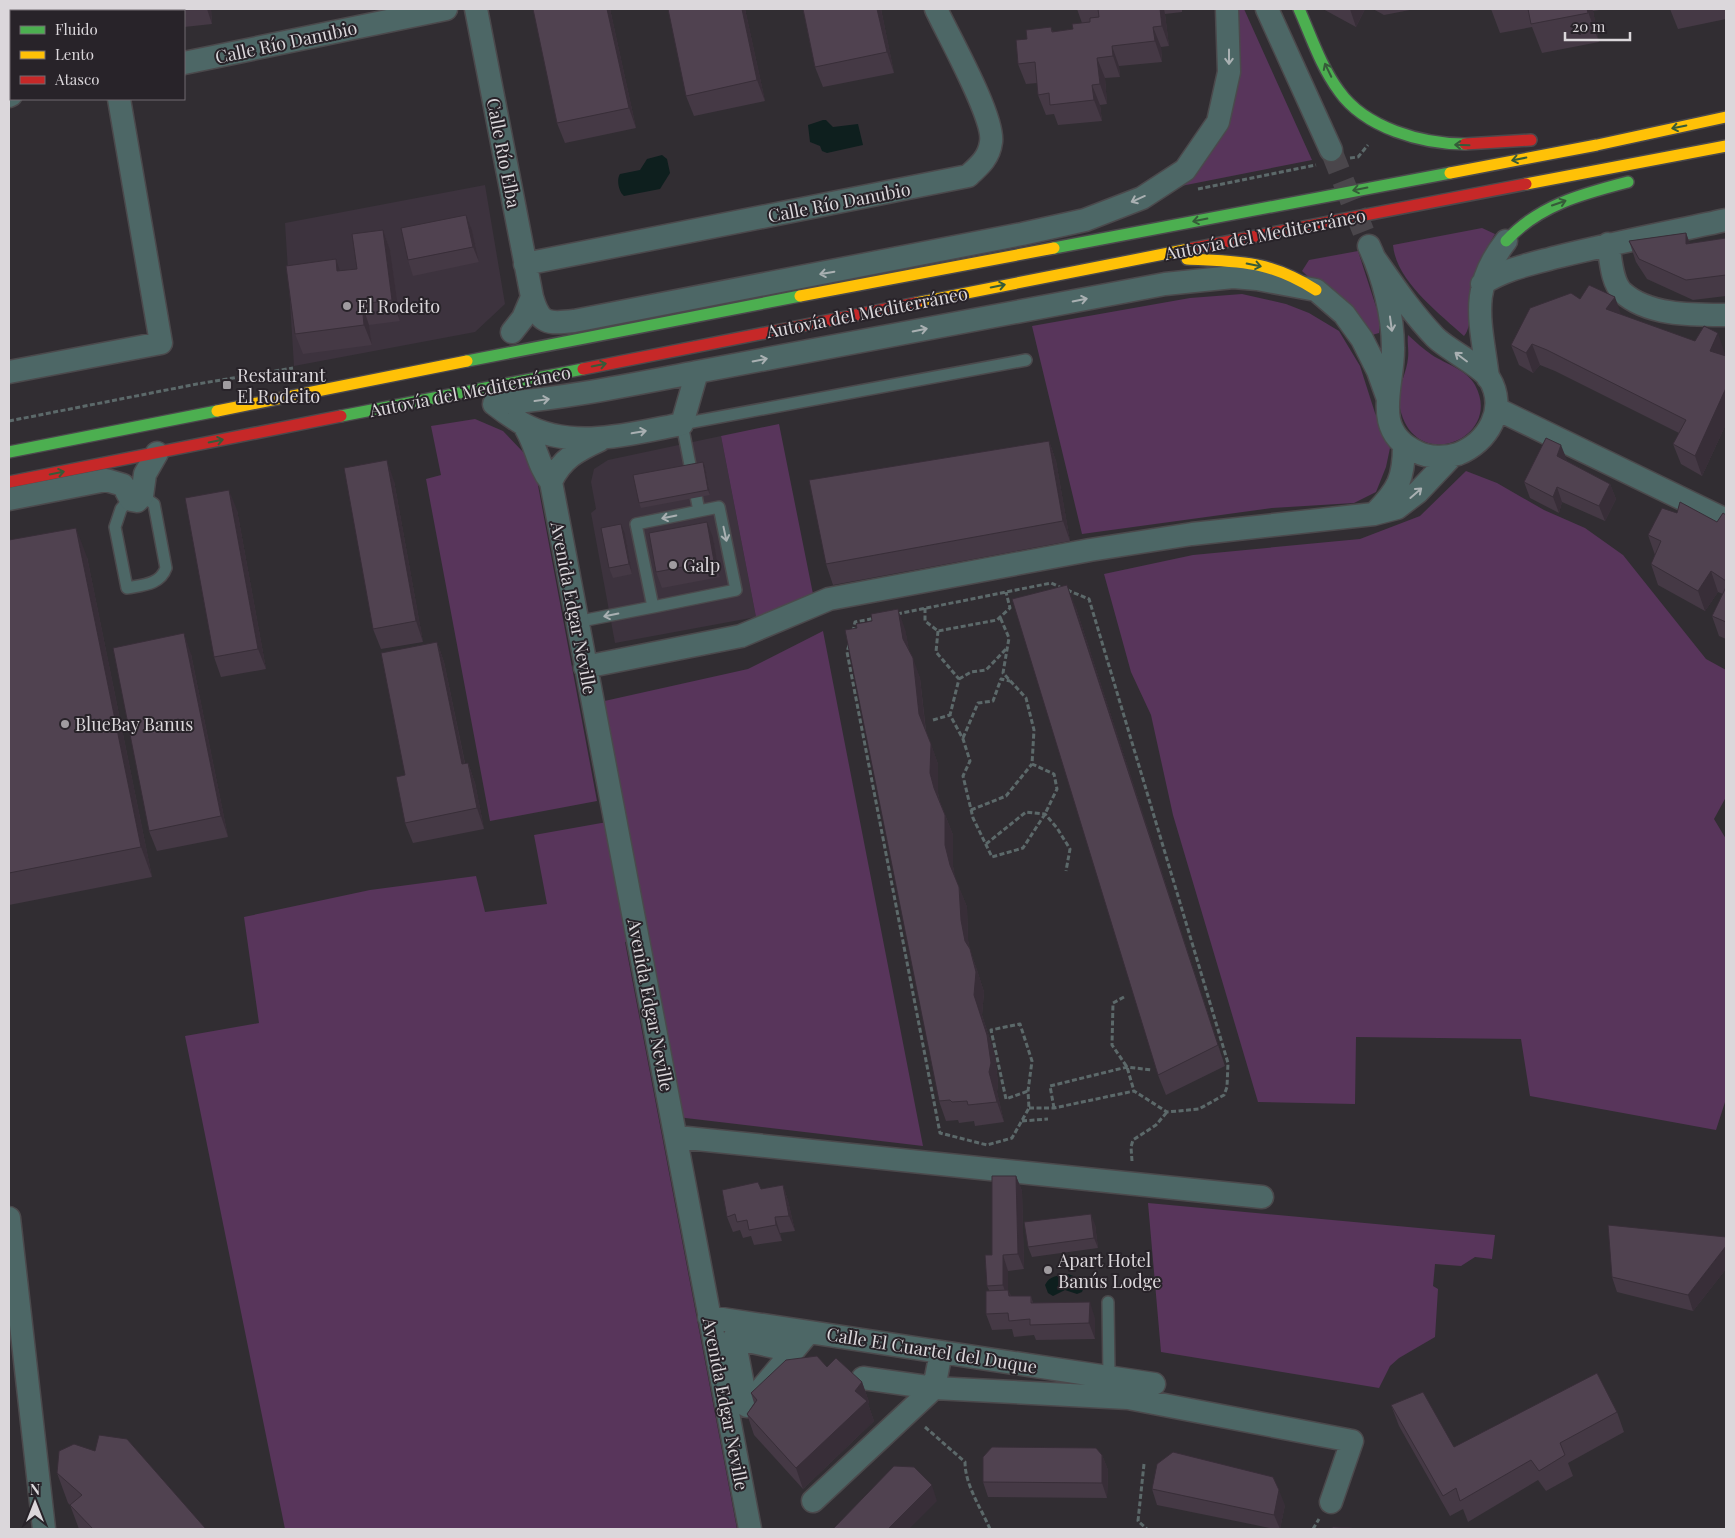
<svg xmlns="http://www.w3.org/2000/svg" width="1735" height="1538" font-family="'Playfair Display',serif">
<rect width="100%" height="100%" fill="#312d32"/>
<path fill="#3d333e" d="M485 185 505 304 475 332 294 366 285 223Z
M721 436 756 617 615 643 591 513 596 509 591 482 594 469 608 460Z"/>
<path fill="#58355b" d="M1235 9H1244L1312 160 1181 186 1198 168Z
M1482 228 1495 234C1486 249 1477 264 1473 281 1470 295 1473 327 1464 336 1439 313 1396 281 1393 245Z
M1358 251 1380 319 1379 333 1372 335 1302 271 1309 260Z
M1242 294 1286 304 1309 313 1339 331 1360 366 1375 413 1390 448 1386 467 1376 492 1354 503 1272 508 1082 534 1032 326 1190 298Z
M1408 335C1416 342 1423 349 1432 355 1446 364 1467 370 1475 385 1505 440 1410 477 1399 403 1397 389 1407 372 1408 358 1409 350 1407 342 1408 335Z
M475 419 503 431 524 453 537 480 597 801 490 821 426 479 441 475 431 426Z
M779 424 813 594 756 617 721 436Z
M1466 471 1497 483 1544 510 1585 528 1623 555 1706 659 1726 670V797L1714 819 1726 839V1099L1716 1130 1530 1096 1521 1039 1356 1037 1355 1104 1258 1102 1173 815 1151 715 1131 672 1104 574 1193 555 1360 539 1420 516Z
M823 631 923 1146 677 1117 600 702 748 669Z
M607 822 629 941 625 942 737 1529H285L185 1036 259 1023 244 917 370 890 476 876 485 912 547 904 534 835Z
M1148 1203 1495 1235 1492 1259 1475 1257 1461 1266 1435 1264 1433 1286 1438 1289 1435 1337 1399 1358 1390 1366 1379 1388 1161 1352Z"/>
<path fill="#0e1f1e" d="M823 120H826L833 127 858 124 863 145 827 153 822 151 820 146 810 142 808 125Z
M662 155 667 159 670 173 660 189 624 196C619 192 616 180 620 174L640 170 647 159Z
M1068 1274 1082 1279 1084 1287 1082 1292 1077 1294 1065 1290 1053 1296 1048 1293 1045 1285C1050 1275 1058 1276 1068 1274Z"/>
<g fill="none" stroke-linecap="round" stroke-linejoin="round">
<path stroke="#4a464b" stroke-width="22" stroke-dasharray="22 11" stroke-linecap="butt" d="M1331 150 1369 246"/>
<defs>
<path id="lane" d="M130 498 121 509 115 527 127 588C142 585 160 585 166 568L154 504 142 496
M653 607 736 590 719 507 699 511
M576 622 653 607 636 524 699 511 682 424 1026 360
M1108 1302 1109 1377"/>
<path id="street" d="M101 9 102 11
M476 9 532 297C540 324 547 324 574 321L1022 234 1085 220 1142 198 1185 170 1218 122 1229 72 1227 9
M1267 9 1331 150
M184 63 446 9
M9 96 11 95
M1608 244C1611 258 1611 281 1622 292 1648 316 1694 315 1726 315
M1369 246C1383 276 1393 315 1393 348 1394 386 1370 431 1417 452 1429 458 1445 458 1458 454 1488 442 1508 409 1489 378 1480 365 1448 350 1435 337 1412 313 1394 286 1375 259
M525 264 968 176C979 166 989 158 991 142 995 118 948 35 936 9
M1482 284C1505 269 1531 264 1557 257 1613 243 1670 232 1726 220
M512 332 523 318 532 297
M9 372 161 343 119 99
M1488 378C1481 322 1468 289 1506 241
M494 404C503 411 513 418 523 424 572 451 630 434 682 424L697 372 1165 284 1233 277 1257 279 1316 290 1344 314 1362 339 1378 371 1388 399
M494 404C563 399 629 385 697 372
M1497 409 1726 520
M523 424C536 442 537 465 551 482L750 1529
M551 482C561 459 578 450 600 440
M9 499 106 480 123 485 131 500 137 501 142 496 145 474 157 453
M1376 512C1398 490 1404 478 1404 446
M585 667 741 636 829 599 1090 550 1192 534 1374 514 1397 508 1418 492 1452 456
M677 1137 1262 1197
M9 1218 44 1529
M709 1317 1154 1384
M793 1351 734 1338 747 1406 809 1332
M941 1352 934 1388 1128 1398 1352 1441 1331 1502
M863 1378 934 1388
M813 1501 934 1388"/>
<path id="fast" d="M1299 9C1311 36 1321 67 1339 91 1365 128 1422 144 1465 144
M1506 241C1539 205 1582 194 1628 182
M1054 248 1450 173
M467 361 800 296
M341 416 583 369
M9 452 217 411"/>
<path id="slow" d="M1450 173 1597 145 1726 117
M1526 184 1726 146
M1187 259C1241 262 1268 260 1316 290
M800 296 1054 248
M916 303 1189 249
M217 411 467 361"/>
<path id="jam" d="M1465 144 1531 140
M1189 249 1526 184
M583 369 916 303
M9 482 341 416"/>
</defs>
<use href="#lane" stroke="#4b494c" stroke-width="14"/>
<use href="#street" stroke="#4b494c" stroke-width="25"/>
<use href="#fast" stroke="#4b494c" stroke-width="14"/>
<use href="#slow" stroke="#4b494c" stroke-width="14"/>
<use href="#jam" stroke="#4b494c" stroke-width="14"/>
<path stroke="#5c696a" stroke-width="3" stroke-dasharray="5 2.5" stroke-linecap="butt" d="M1350 158 1358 157 1368 145
M1198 189 1316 165
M9 421 197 384 293 368
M925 608V621L938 631 997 620 1010 608 1006 592
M897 614 1051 583 1062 588
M938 631 936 652 959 679 950 715 963 739 970 761 963 776 973 818 992 857 1023 848 1045 814 1057 789 1054 774 1032 764 1034 730 1026 698 1003 673 1009 638 1000 617
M853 632 855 622 876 618
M849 645 847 652 940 1133 987 1145 1012 1138 1029 1108 1028 1091 1032 1061 1020 1024 991 1030 1006 1099 1028 1091
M959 679 971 672 986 670 1007 648
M933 720 950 715
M963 738 978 703 993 701 1001 679 1010 681
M971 810 1006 796 1032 764
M986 844 1026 812 1045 814 1057 828 1070 849 1066 871
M1124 997 1113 1003 1112 1045 1127 1067 1134 1091
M1029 1108H1054L1134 1091 1167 1112 1199 1109 1224 1095 1227 1087 1228 1063 1089 599 1067 590
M1054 1108 1050 1086 1127 1067 1152 1070
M1022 1121 1048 1119
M1132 1161 1131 1147 1133 1140 1156 1125 1167 1112
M925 1427 965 1462C965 1485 981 1508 990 1529
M1144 1464 1138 1521 1147 1529
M1313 1529 1319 1519"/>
<use href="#lane" stroke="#4d6766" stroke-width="11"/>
<use href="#street" stroke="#4d6766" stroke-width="22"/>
<use href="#fast" stroke="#4caf50" stroke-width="11"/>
<use href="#slow" stroke="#ffc107" stroke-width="11"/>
<use href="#jam" stroke="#c62828" stroke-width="11"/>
</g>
<path fill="#453945" d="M9 9 11 11V54L9 55Z
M144 9H211L212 24 184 27V11H145Z
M610 9 636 128 565 143 557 123Z
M745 9 765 101 694 116 686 96Z
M803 9H881L894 73 823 87 815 67Z
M1077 9H1182V12L1165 14 1169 46 1161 47 1162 62 1119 66 1120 77 1105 78 1107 104 1100 105 1102 121 1058 125 1054 114 1046 115 1038 95 1037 83 1026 84 1018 64 1027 39 1051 27 1053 32 1073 29 1082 23Z
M1323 9H1365L1356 27Z
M1373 9H1415L1384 15Z
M1491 9H1606L1593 11 1599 42 1542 53 1532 27 1500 33Z
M1670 9H1726V19L1678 29Z
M466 215 472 230 479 262 413 276 408 260Z
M383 230 390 250 400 321 369 325 372 345 303 354 295 334 340 271 357 269Z
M1686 233 1690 244 1726 238V296L1693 300 1647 279 1636 262 1629 241Z
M1580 299 1725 354 1724 355 1726 356V424L1702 476 1681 464 1673 444 1679 433 1555 371 1540 365 1533 373 1519 365 1511 345Z
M1049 441 1056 461 1070 541 833 585 826 564Z
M1567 460V461L1610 484 1616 499 1605 521 1562 502 1559 513 1530 498 1524 482Z
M705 467 710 495 641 508 639 503Z
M394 481 423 642 381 649 373 629Z
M237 510 266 669 221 677 214 657Z
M1726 515V639L1719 636 1712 616 1723 594 1718 592 1705 611 1658 585 1651 564 1655 555 1648 535 1717 522Z
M625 534 632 574 613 578 609 568Z
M713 538 720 577 662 588 656 572Z
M9 540 87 557 152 877 9 905Z
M1075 605 1225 1066 1166 1095 1158 1075Z
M905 629 909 651 920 678 926 731 938 764V793L940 802 953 835V866L955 878 967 907 968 940 970 950 977 970 984 992 982 1015 995 1055 998 1084 997 1092 1004 1122 975 1126 974 1121 959 1123 958 1120 946 1121 939 1101Z
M437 642 444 662 465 763H468L475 783 484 829 413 843 405 823V775Z
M191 654 228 837 157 851 149 831Z
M1016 1176 1022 1191 1024 1269 1008 1271V1290L1011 1296H1031L1033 1303 1095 1318V1339L1036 1340 1034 1335 1014 1337 1012 1329 992 1330 986 1314 989 1290 987 1286 992 1255Z
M783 1185 788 1201 795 1231 780 1233 782 1241 754 1245 751 1236 743 1238 740 1230 733 1232 727 1217 761 1189Z
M1095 1224 1098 1248 1032 1257 1028 1247Z
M1726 1237V1269L1693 1311 1617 1292 1612 1277Z
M827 1367 862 1382 869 1402 868 1404 874 1421 803 1489 754 1435 747 1414 754 1403 751 1393Z
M1391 1405 1454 1447 1617 1412 1624 1432 1568 1463 1573 1476 1546 1491 1538 1480 1468 1522 1463 1509 1450 1516 1399 1426Z
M1102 1455 1108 1470 1107 1498 988 1497 983 1482Z
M57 1473 206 1529H79L70 1505 68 1503Z
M1152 1489 1285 1505 1280 1529H1275L1157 1505Z"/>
<path fill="#382e38" d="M61 9H65V11H62Z
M207 9H211L212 24Z
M607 9H610L636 128 629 108Z
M742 9H745L765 101 757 80Z
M877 9H881L894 73 887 52Z
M1160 9H1164L1165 14 1169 46 1162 26Z
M1350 9H1365L1356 27Z
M1587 9H1592L1593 11 1599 42Z
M1153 27 1161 47 1162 62 1155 41Z
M1112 46 1119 66 1120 77 1113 56Z
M1097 58 1105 78 1107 104 1100 84Z
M1092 85 1100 105 1102 121 1094 100Z
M466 215 472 230 479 262 473 247Z
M383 230 390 250 400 321 392 300Z
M1686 233 1693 253 1686 244Z
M336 259 343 280 337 271Z
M1615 297 1622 317 1606 309Z
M362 304 369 325 372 345 364 325Z
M1718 333 1725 354 1718 372 1710 351Z
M1532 344 1540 365 1533 373 1526 353Z
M1726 388V424L1702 476 1695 456Z
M1049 441 1056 461 1070 541 1063 521Z
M1561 445 1567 460 1562 471 1557 456Z
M387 460 394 481 423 642 416 621Z
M703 462 705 467 710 495 708 490Z
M1610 484 1616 499 1605 521 1599 506Z
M1557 487 1562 502 1559 513 1553 497Z
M229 490 237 510 266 669 258 649Z
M707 522 713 538 720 577 714 561Z
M621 524 625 534 632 574 629 564Z
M76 528 87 557 152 877 141 847Z
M1711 571 1718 592 1705 611 1698 591Z
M1067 585 1075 605 1225 1066 1218 1045Z
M898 609 905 629 911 659 903 639Z
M184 633 191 654 228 837 221 816Z
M437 642 444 662 469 784 462 764Z
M913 658 920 678 926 734 919 714Z
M931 744 938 764V793L941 809 934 788 930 773Z
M468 763 475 783 484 829 477 808Z
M945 815 953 835V866L957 886 950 865 945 845Z
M959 887 967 907 968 940 970 950 977 970 984 992 982 1015 995 1055 998 1084 997 1092 1004 1122 997 1102 989 1072 974 995 961 920Z
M1016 1176 1022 1191 1024 1269 1018 1254Z
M783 1185 788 1201 795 1231 789 1216Z
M1091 1214 1095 1224 1098 1248 1094 1238Z
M775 1217 780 1233 782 1241 776 1225Z
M1726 1246V1269L1693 1311 1688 1295Z
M1003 1255 1008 1271V1290L1014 1305 1008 1301 1003 1285Z
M1090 1302 1095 1318V1339L1089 1323Z
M862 1382 869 1402 868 1404 874 1421 803 1489 796 1468Z
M1102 1455 1108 1470 1107 1498 1102 1483Z
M932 1485 937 1501 909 1529H888Z
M1279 1490 1285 1505 1280 1529 1274 1515Z"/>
<path fill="#504250" stroke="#382e38" d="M9 9H61L62 11H11V32L9 33Z
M533 9H607L629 108 557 123Z
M668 9H742L757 80 686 96Z
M803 9H877L887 52 815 67Z
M1098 9H1160L1162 26 1153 27 1155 41 1112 46 1113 56 1097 58 1100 84 1092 85 1094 100 1050 105 1049 93 1038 95 1035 62 1018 64 1016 40 1027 39 1026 30 1051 27 1052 32 1073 29 1072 24 1090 22V18L1099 17Z
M1528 9H1587L1588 13 1531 24Z
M466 215 473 247 408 260 401 228Z
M383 230 392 300 362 304 364 325 295 334 286 266 336 259 337 271 357 269 352 234Z
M1686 233V244L1726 238V275L1686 280 1639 259 1629 241Z
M1589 285 1615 297 1606 309 1695 341 1704 326 1718 333 1710 351 1726 356V388L1695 456 1673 444 1686 420 1547 350 1532 344 1526 353 1511 345 1530 308 1571 293 1580 299Z
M1546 438 1561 445 1557 456 1610 484 1599 506 1557 487 1553 497 1524 482Z
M1049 441 1063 521 826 564 809 480Z
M387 460 416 621 373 629 344 468Z
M703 462 708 490 639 503 633 475Z
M229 490 258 649 214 657 185 498Z
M1680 502 1717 522 1723 513 1726 515V581L1711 571 1698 591 1651 564 1661 541 1648 535 1662 508 1677 513Z
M707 522 714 561 656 572 649 533Z
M621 524 629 564 609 568 601 528Z
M76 528 141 847 9 873V540Z
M1067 585 1218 1045 1158 1075 1012 599Z
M1726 587V622L1712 616Z
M898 609 903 639 913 658 919 714 931 744 930 773 934 788 945 815V845L950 865 959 887 961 920 965 941 970 949 976 972 974 995 987 1035 991 1063 989 1072 997 1102 968 1105 967 1101 952 1102 950 1100 939 1101 845 630 857 628 856 624 872 621 871 614Z
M184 633 221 816 149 831 113 648Z
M437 642 462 764 468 763 477 808 405 823 396 777 405 775 381 653Z
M992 1176H1016L1018 1254 1003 1255V1285L987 1286 985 1255H992Z
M758 1182 761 1189 783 1185 789 1216 775 1217 776 1225 749 1230 747 1220 737 1222 735 1214 727 1217 722 1190Z
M1091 1214 1094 1238 1028 1247 1024 1222Z
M1608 1225 1726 1237V1246L1688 1295 1612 1277Z
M1008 1290 1009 1296H1031V1303L1090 1302 1089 1323 1030 1325V1319L1009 1321 1008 1313 986 1314V1291Z
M817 1356 827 1367 836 1358 862 1382 855 1391 867 1401 796 1468 747 1414 757 1400 751 1393 786 1360Z
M1597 1373 1617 1412 1560 1443 1565 1455 1539 1471 1531 1460 1460 1501 1456 1488 1443 1496 1391 1405 1423 1392 1454 1447Z
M99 1435 127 1439 206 1529H93L70 1505 82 1495 57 1473 59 1451 74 1444 95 1451Z
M992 1447 1096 1448 1102 1455V1483L983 1482V1457Z
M1173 1452 1273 1477 1279 1490 1274 1515 1152 1489 1157 1464Z
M894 1466 914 1467 932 1485 888 1529H833Z
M1333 1527 1352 1528 1353 1529H1330Z"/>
<defs><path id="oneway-shaft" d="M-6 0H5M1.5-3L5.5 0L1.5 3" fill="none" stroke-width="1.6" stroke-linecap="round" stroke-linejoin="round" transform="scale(1.25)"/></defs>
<g stroke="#a9b0b2">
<use href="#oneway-shaft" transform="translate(1229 57) rotate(90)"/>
<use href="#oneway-shaft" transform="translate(1138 199) rotate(156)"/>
<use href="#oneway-shaft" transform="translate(827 273) rotate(170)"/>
<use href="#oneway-shaft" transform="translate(1080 300) rotate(-11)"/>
<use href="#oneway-shaft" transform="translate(1391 324) rotate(82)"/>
<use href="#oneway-shaft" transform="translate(920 330) rotate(-11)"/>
<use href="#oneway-shaft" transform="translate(1461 357) rotate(-143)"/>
<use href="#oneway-shaft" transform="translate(760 360) rotate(-11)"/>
<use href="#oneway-shaft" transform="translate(542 400) rotate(-8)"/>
<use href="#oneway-shaft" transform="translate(639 432) rotate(-10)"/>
<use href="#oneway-shaft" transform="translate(1416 493) rotate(-41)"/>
<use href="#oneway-shaft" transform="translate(669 517) rotate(168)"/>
<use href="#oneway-shaft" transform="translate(725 534) rotate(78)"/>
<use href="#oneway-shaft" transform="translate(611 615) rotate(169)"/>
</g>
<g stroke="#365b39">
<use href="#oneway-shaft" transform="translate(1328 70) rotate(-116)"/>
<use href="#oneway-shaft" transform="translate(1679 127) rotate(168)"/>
<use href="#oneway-shaft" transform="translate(1462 145) rotate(-178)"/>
<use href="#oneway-shaft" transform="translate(1519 159) rotate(169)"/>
<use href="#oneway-shaft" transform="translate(1360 189) rotate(169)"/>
<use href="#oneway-shaft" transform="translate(1559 203) rotate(-19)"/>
<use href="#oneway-shaft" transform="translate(1200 220) rotate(169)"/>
<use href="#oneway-shaft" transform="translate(1254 265) rotate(11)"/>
<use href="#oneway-shaft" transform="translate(998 286) rotate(-11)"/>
<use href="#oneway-shaft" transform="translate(599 365) rotate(-11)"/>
<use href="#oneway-shaft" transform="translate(216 441) rotate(-11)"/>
<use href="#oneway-shaft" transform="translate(57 473) rotate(-11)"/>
</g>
<g fill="#a09ca0" stroke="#282329" stroke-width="2">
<circle cx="347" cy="306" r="5"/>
<rect x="222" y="380" width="10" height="10" rx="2.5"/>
<circle cx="673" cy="565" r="5"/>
<circle cx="65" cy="724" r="5"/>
<circle cx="1048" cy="1270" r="5"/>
</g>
<g text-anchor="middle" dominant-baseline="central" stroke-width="4" stroke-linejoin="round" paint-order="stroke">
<g font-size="18" fill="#dbd7db" stroke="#282329">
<text transform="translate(286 42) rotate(-12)">Calle Río Danubio</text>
<text transform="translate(504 153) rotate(79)">Calle Río Elba</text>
<text transform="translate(839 202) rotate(-11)">Calle Río Danubio</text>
<text transform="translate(1265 234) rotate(-11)">Autovía del Mediterráneo</text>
<text transform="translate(867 312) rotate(-11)">Autovía del Mediterráneo</text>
<text transform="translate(470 391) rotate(-11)">Autovía del Mediterráneo</text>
<text transform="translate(574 608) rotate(79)">Avenida Edgar Neville</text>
<text transform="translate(651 1005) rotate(79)">Avenida Edgar Neville</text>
<text transform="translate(932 1350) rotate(9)">Calle El Cuartel del Duque</text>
<text transform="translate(726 1404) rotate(79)">Avenida Edgar Neville</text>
</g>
<g font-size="18" fill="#dbd7db" stroke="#282329" text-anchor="start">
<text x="357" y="306">El Rodeito</text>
<text x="237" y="375">Restaurant<tspan x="237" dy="21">El Rodeito</tspan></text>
<text x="683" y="565">Galp</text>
<text x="75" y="724">BlueBay Banus</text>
<text x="1058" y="1260">Apart Hotel<tspan x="1058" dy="21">Banús Lodge</tspan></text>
</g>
</g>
<rect width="1735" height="1538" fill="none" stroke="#dbd7db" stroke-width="20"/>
<rect x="10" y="10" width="175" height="90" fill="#282329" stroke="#706b70"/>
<rect x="20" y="26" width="25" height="8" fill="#4caf50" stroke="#706b70"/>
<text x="55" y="35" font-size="15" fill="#dbd7db">Fluido</text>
<rect x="20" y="51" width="25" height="8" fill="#ffc107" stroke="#706b70"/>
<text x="55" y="60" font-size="15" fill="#dbd7db">Lento</text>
<rect x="20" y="76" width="25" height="8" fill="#c62828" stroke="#706b70"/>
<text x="55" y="85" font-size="15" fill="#dbd7db">Atasco</text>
<g transform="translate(35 1503)" stroke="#282329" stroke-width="4" paint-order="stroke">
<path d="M0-4L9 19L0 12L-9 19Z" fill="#dbd7db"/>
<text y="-8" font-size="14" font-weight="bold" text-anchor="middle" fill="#dbd7db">N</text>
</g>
<path d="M1565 32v8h65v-8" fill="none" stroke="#dbd7db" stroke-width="2.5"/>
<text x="1572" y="32" font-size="15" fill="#dbd7db" stroke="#282329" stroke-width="4" paint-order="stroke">20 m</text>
</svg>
